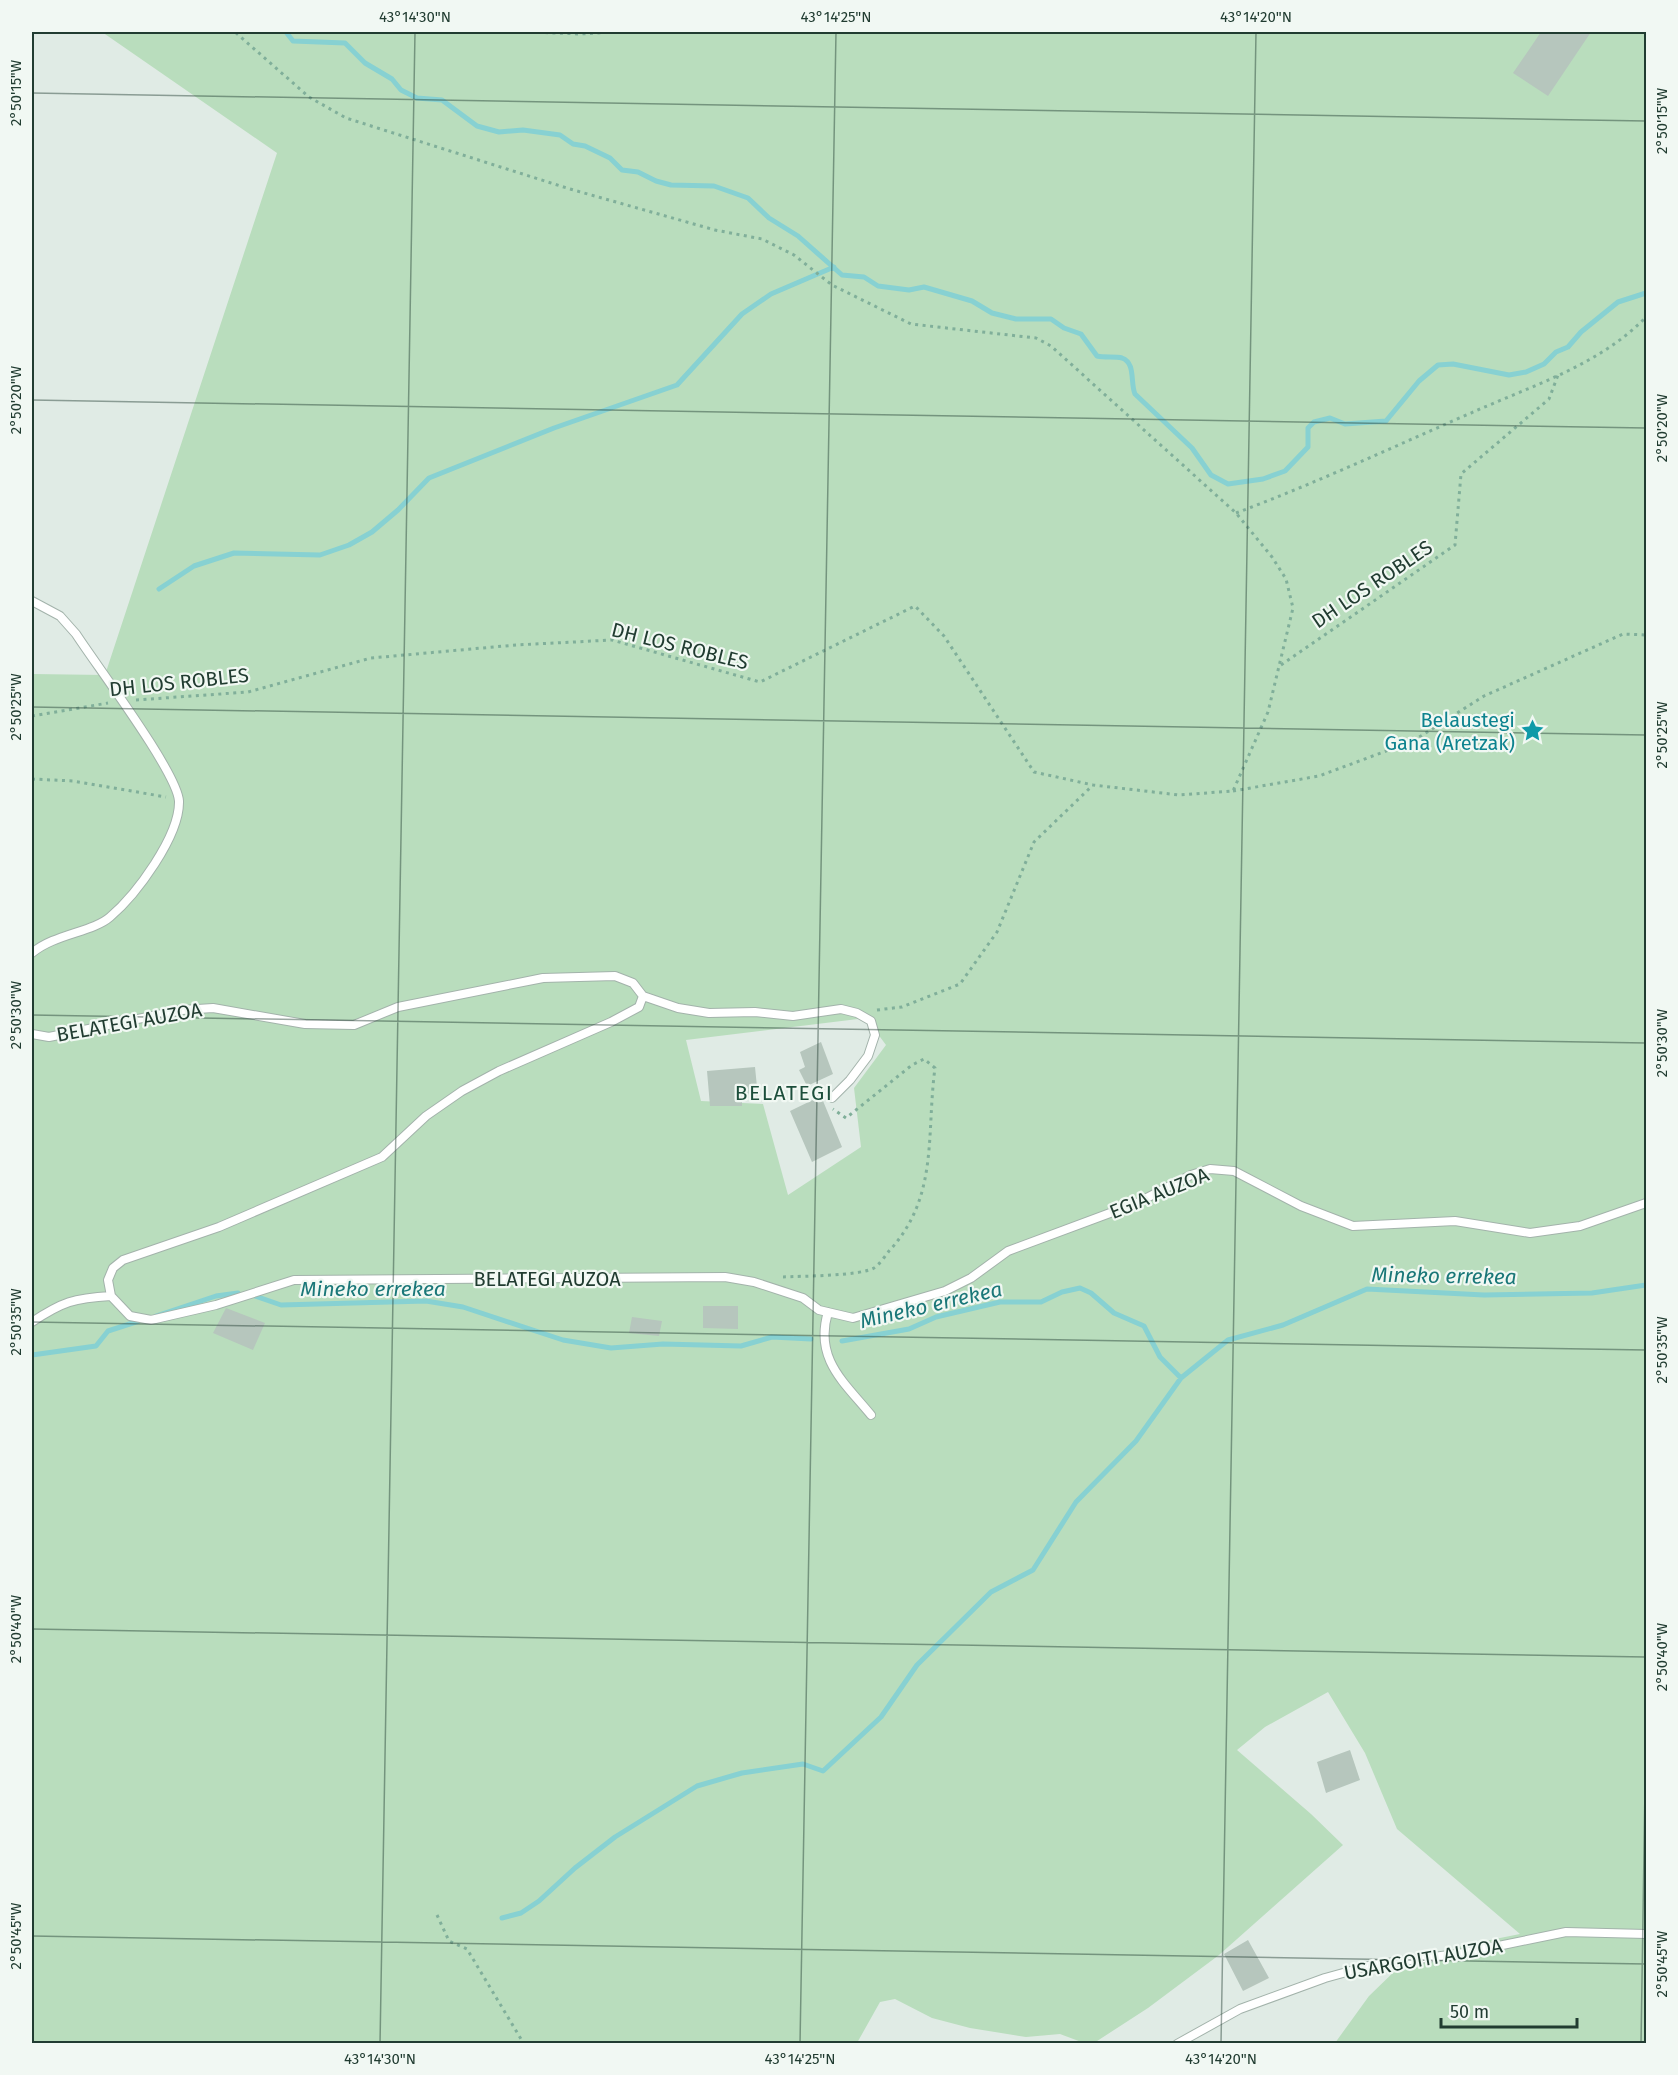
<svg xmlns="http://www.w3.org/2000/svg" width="1678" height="2075" font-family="'Fira Sans',sans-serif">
<rect width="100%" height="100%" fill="#e0ebe5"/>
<path fill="#b9ddbd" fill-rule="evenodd" d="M102 32H1646V2043H1335L1369 1996 1400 1966 1465 1945 1520 1934 1397 1829 1365 1753 1328 1692 1265 1727 1237 1750 1311 1814 1343 1845 1219 1955 1148 2008 1094 2043H1084L1060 2034 1026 2037 970 2028 932 2018 895 1999 880 2002 857 2043 32 2044V674L105 675 277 153ZM866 1018 886 1045 854 1088 861 1147 788 1195 763 1104 701 1101 686 1040Z"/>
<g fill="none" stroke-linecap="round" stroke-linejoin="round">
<path stroke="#87d1d2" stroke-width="5" d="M286 32 293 41 345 43 365 63 392 79 401 90 417 98 442 100 477 126 499 132 523 130 560 135 573 144 585 146 610 158 622 170 638 172 656 181 671 185 714 186 748 198 769 218 798 236 842 275 864 277 878 286 909 290 924 287 972 301 992 313 1016 319H1051L1064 328 1081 334 1097 356C1105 358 1115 356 1122 358 1136 363 1130 383 1135 394L1192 448 1211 475 1228 484 1263 479 1285 471 1308 447V428L1314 422 1330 418 1345 424 1386 421 1419 381 1438 365 1453 364 1509 375 1526 372 1544 364 1556 352 1568 347 1581 332 1618 302 1646 293
M159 589 194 566 234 553 320 555 349 545 372 532 398 510 429 478 554 428 677 385 742 314 771 294 834 267
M252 1295 281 1305 426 1301 463 1307 563 1340 611 1348 663 1344 741 1346 772 1337 811 1339
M156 1316 216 1296 238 1293
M842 1341 909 1329 936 1317 1000 1302H1041L1062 1292 1080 1288 1091 1293 1114 1313 1144 1326 1160 1357 1181 1378
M32 1355 96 1346 108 1331 139 1321
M502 1918 521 1913 539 1901 575 1868 615 1837 697 1786 742 1773 803 1764 823 1771 881 1717 917 1665 991 1592 1033 1570 1076 1502 1136 1441 1181 1378 1228 1340 1283 1325 1367 1289 1484 1295 1592 1293 1646 1285"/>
</g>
<path fill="#b6c6bd" d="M1541 32H1591L1548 96 1513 73Z
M821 1042 833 1074 807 1086 799 1070 805 1067 800 1052Z
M755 1067 758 1097 742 1098V1106H710L707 1071Z
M821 1096 842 1147 812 1162 790 1111Z
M703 1306H738V1329L703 1328Z
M226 1308 265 1323 253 1350 213 1333Z
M632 1317 662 1321 659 1336 629 1333Z
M1350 1750 1360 1780 1326 1793 1317 1762Z
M1248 1940 1269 1978 1243 1991 1224 1954Z"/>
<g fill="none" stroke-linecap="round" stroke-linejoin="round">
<defs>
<path id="service" d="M32 601 60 616 76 634C96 665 177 772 179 801 180 836 136 895 110 917 93 932 54 934 32 953
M643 996 678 1008 709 1013 755 1012 793 1016 841 1009 857 1013 871 1021 875 1035 868 1056 850 1080 832 1098
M32 1034 49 1037 182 1010 213 1008 305 1024 354 1025 398 1007 543 978 615 976 633 983 643 996 639 1007 611 1022 499 1071 462 1091 426 1116 382 1157 219 1227 123 1260 113 1268 108 1280 111 1296 130 1316 151 1320 216 1305 294 1280 725 1277 754 1282 803 1298 819 1310 853 1318 945 1291 971 1278 1008 1251 1137 1203 1191 1175 1210 1169 1234 1171 1301 1206 1353 1226 1455 1221 1530 1233 1580 1226 1646 1203
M828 1312C814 1359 844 1382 871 1415
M32 1322C62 1302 74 1298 111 1296
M1177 2044 1240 2009 1325 1978 1372 1965 1464 1953 1566 1932 1646 1934"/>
</defs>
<use href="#service" stroke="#a3b3ab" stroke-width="10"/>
<path stroke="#80af9a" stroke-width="3" stroke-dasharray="3 4.5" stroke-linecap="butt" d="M530 32 580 34 612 32
M1236 513C1316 483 1393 447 1471 413 1531 386 1600 365 1646 317
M1281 665 1455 545 1461 474 1549 399 1558 375
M136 700 248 692 371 658 516 645 612 640 760 682 915 606 944 636 1034 772 1093 785 1179 795 1233 791 1268 712 1293 608 1286 579 1272 557 1236 513 1051 346 1036 338 911 324 832 285 794 255 762 239 715 230 570 189 346 118 309 97 235 32
M32 716 108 703
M32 779 73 781 166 797
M1233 791 1319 776 1413 741 1484 696 1623 634 1646 635
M877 1010 902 1007 960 984 997 932 1034 842 1092 786
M1646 1190V1168
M783 1277C802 1276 860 1276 874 1268 880 1264 885 1256 889 1251 939 1197 926 1135 935 1068L924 1059 912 1065 846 1118 833 1109
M437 1915 449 1941 467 1949 524 2044"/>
<use href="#service" stroke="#fff" stroke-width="8"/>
</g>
<path fill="none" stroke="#213c31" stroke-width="1.5" stroke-opacity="0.45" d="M32 93 1646 121M32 400 1646 428M32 707 1646 735M32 1015 1646 1043M32 1322 1646 1350M32 1629 1646 1657M32 1936 1646 1964M380 2044 415 32M800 2044 836 32M1221 2044 1256 32M1641 2044 1646 1724"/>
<defs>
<symbol id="sight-bare" viewBox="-9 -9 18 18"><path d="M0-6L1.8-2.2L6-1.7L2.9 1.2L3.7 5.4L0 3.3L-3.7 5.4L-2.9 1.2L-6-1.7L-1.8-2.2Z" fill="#0f9aa8" stroke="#f1f8f3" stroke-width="2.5" paint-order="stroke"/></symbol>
</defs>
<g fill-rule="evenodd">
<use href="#sight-bare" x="1516" y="714" width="33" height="33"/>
</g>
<g text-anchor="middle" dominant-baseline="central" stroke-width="4.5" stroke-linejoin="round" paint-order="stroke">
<g font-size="20" fill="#213c31" stroke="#f1f8f3">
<text transform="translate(1372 584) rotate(-34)">DH LOS ROBLES</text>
<text transform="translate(680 646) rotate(14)">DH LOS ROBLES</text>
<text transform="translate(179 682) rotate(-6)">DH LOS ROBLES</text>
<text transform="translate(129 1022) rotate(-10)">BELATEGI AUZOA</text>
<text transform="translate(1159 1193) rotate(-22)">EGIA AUZOA</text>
<text x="547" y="1279">BELATEGI AUZOA</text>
<text transform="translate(1423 1959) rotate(-10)">USARGOITI AUZOA</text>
</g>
<g font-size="20" fill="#0d838f" stroke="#f1f8f3" text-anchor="end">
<text x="1515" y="720">Belaustegi<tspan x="1515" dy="23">Gana (Aretzak)</tspan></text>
</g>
<g font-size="21" letter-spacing="1.5" fill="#1c4e3b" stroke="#f1f8f3">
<text x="784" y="1093">BELATEGI</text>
</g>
<g font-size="21" font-style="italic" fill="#1a7778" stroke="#f1f8f3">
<text transform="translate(1444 1276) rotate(1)">Mineko errekea</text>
<text x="373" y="1289">Mineko errekea</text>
<text transform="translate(931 1305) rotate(-13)">Mineko errekea</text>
</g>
</g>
<rect width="1678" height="2075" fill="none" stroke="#f1f8f3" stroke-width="66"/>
<path d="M1441 2018v9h136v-9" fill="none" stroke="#213c31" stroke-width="3"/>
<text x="1450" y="2018" font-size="18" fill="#213c31" stroke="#f1f8f3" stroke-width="4.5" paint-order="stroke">50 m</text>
<rect x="33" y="33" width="1612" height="2009" fill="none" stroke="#213c31" stroke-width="2"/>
<g font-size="15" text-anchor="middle" fill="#213c31">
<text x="415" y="22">43°14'30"N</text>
<text x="836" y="22">43°14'25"N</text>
<text x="1256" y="22">43°14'20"N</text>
<text transform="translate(16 93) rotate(-90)" y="5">2°50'15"W</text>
<text transform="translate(1662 121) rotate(-90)" y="5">2°50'15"W</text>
<text transform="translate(16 400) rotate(-90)" y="5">2°50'20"W</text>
<text transform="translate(1662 428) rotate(-90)" y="5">2°50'20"W</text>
<text transform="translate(16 707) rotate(-90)" y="5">2°50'25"W</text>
<text transform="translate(1662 735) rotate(-90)" y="5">2°50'25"W</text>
<text transform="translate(16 1015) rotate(-90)" y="5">2°50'30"W</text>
<text transform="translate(1662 1043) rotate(-90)" y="5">2°50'30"W</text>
<text transform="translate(16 1322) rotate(-90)" y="5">2°50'35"W</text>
<text transform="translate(1662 1350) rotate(-90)" y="5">2°50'35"W</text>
<text transform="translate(16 1629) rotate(-90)" y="5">2°50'40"W</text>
<text transform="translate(1662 1657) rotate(-90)" y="5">2°50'40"W</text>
<text transform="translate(16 1936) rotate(-90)" y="5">2°50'45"W</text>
<text transform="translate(1662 1964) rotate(-90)" y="5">2°50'45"W</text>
<text x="380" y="2064">43°14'30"N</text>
<text x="800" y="2064">43°14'25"N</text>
<text x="1221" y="2064">43°14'20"N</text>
</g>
</svg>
